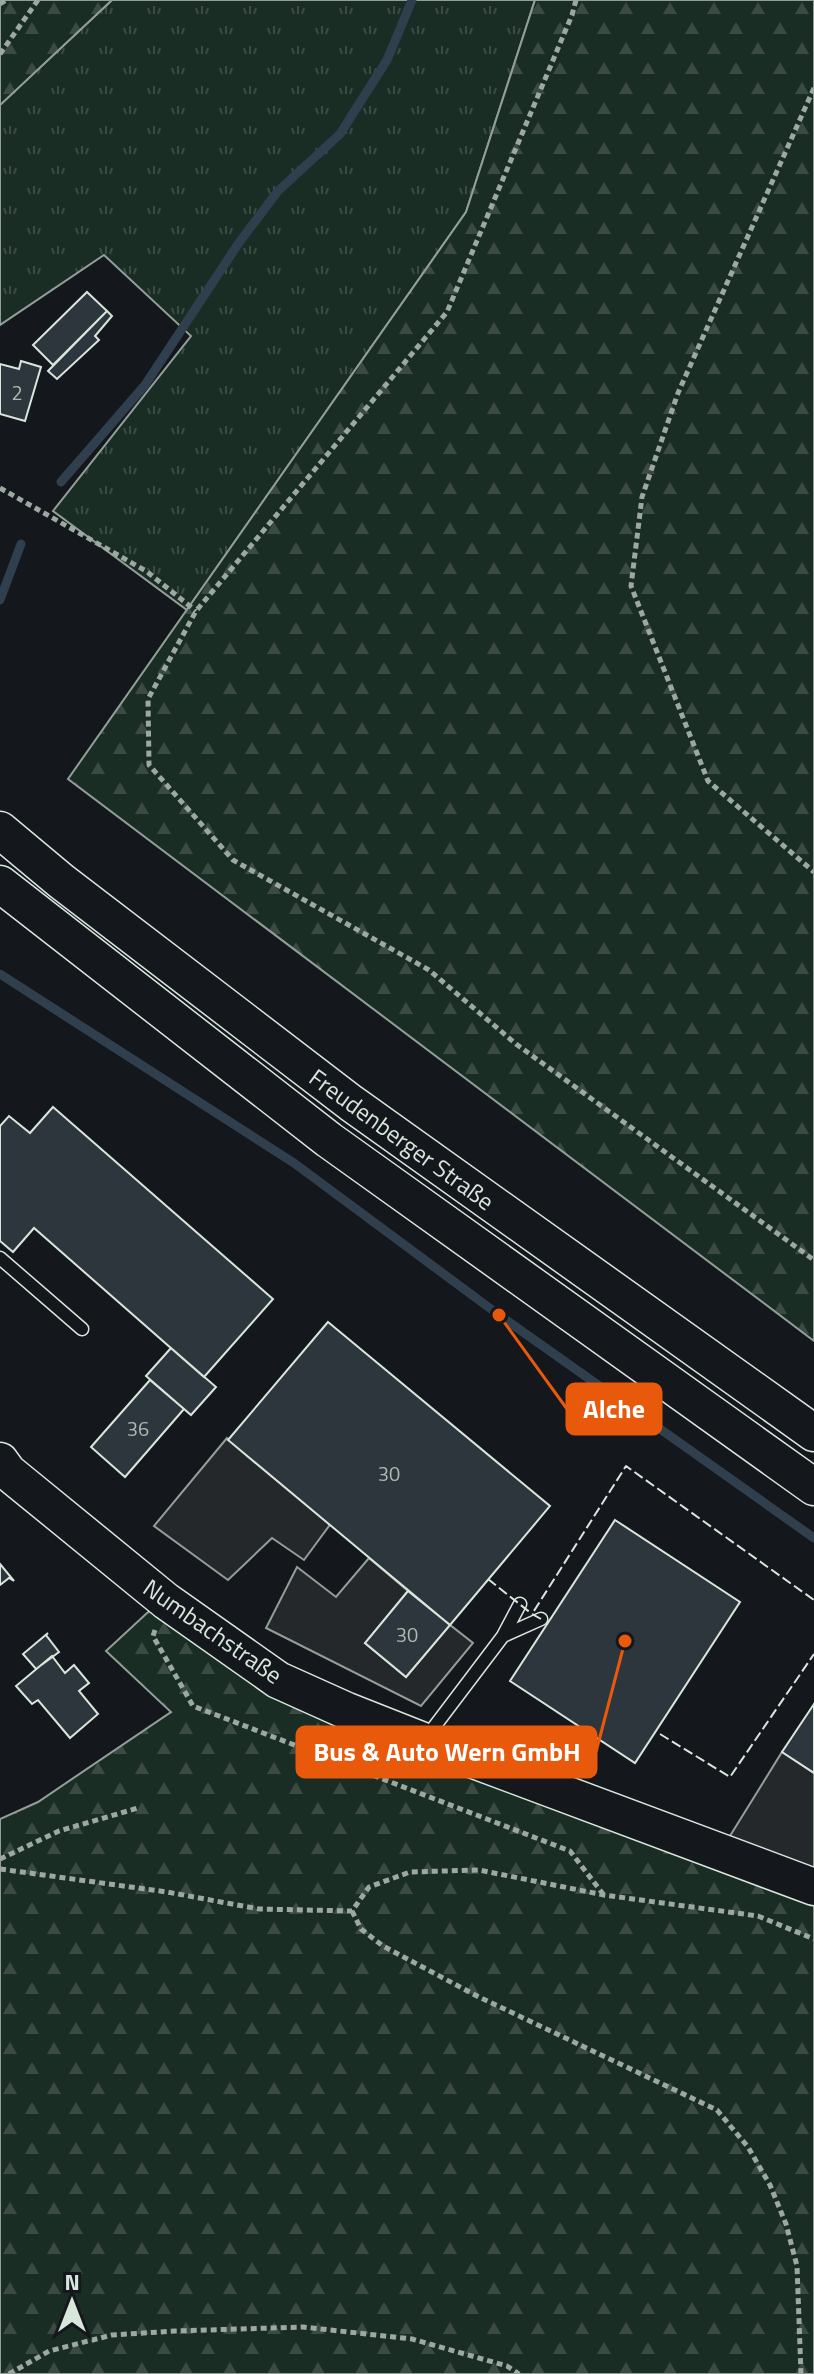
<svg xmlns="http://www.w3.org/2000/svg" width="814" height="2374" font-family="'Titillium Web',sans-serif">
<defs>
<pattern id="grass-tufts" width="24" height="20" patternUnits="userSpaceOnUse" patternTransform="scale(2)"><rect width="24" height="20" fill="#1a2d24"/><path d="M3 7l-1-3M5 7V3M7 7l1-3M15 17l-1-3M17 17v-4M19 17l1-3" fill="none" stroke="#3b4b43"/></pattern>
<pattern id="forest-firs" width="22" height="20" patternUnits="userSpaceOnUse" patternTransform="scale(2)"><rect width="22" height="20" fill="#1a2d24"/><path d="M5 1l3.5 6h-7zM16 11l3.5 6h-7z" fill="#3b4b43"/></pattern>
</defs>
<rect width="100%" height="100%" fill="#14181c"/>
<path fill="url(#grass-tufts)" stroke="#939e99" stroke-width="2" d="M112 0H535L466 212 187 610 53 511 191 336 104 255 0 325V105Z"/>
<path fill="url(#forest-firs)" stroke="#939e99" stroke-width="2" d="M0 0H112L0 105Z
M535 0H814V1341L68 779 466 212Z
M166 1601 278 1680 814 1887V2374H0V1819L38 1802 171 1712 106 1651 147 1613Z"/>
<path fill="#24282b" stroke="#939e99" stroke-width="2" d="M227 1438 332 1522 304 1560 272 1538 228 1580 154 1526Z
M369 1558 408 1591 365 1643 406 1677 450 1625 473 1643 421 1706 266 1628 297 1567 336 1597Z
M782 1752 814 1773V1887L720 1852Z"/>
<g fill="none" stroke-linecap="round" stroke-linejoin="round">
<path stroke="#2f3f4d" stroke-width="9" d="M61 482 145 385 238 244 278 191 340 134 387 60 412 0
M0 600 21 544
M0 974 294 1163 499 1315 814 1538"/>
</g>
<path fill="#2c363c" stroke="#d8e6dc" stroke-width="2" d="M87 292 107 311 53 365 33 345Z
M107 311 112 316 95 336 99 340 57 379 48 371Z
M21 361 41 367 25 421 0 414V364L19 369Z
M53 1107 273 1299 204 1377 34 1228 13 1252 0 1241V1126L9 1116 30 1133Z
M328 1322 550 1506 450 1625 228 1440Z
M171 1348 216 1387 191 1415 146 1376Z
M150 1380 184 1409 125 1477 91 1447Z
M615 1520 740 1602 635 1763 510 1681Z
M0 1564 14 1581 9 1578 0 1585Z
M408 1591 450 1625 406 1677 365 1643Z
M48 1633 46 1635 59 1652 36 1669 23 1654Z
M52 1656 65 1673 74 1665 89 1683 79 1691 98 1714 70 1738 38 1700 32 1704 16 1686Z
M814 1704V1773L782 1752Z"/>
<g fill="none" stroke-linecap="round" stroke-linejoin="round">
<defs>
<path id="lane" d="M0 1258 82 1329
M503 1636 520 1604
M425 1739 503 1636 541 1619"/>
<path id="secondary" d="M0 830 61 881 351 1103 814 1433
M0 884 329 1140 814 1487
M0 1461 8 1472 166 1601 278 1680 347 1711 423 1741 814 1887"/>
</defs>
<use href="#lane" stroke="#d8e6dc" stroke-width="15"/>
<use href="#secondary" stroke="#d8e6dc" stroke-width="39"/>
<path stroke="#9da8a2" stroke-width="5" stroke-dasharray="6 4" stroke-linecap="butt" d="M576 0 572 15 447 312 196 611 148 699 149 765 233 860 429 970 516 1044 814 1260
M0 4 6 0
M0 54 38 0
M814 88 678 393 642 497 631 586 708 781 814 872
M0 488 146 571 196 611
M155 1630 153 1636 193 1706 570 1851 603 1894
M0 1859 59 1831 138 1808
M0 1869 167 1892 259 1909 352 1911 369 1887 410 1872 479 1870 604 1895 758 1916 814 1939
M352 1911 361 1929 383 1946 477 1996 717 2110 748 2147 770 2185 786 2224 797 2266 801 2374
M9 2374 49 2351 112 2335 175 2331 303 2327 412 2339 507 2366 519 2374"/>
<use href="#lane" stroke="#14181c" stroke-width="12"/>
<use href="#secondary" stroke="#14181c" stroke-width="36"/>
<path stroke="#d8e6dc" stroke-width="2" stroke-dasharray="10 4" stroke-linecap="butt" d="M488 1579 532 1614
M541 1619 532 1614 626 1466 814 1600
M660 1734 730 1777 814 1654"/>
</g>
<g text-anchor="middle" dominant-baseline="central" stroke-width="6" stroke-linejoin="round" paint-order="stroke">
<g font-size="20" fill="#adbab4">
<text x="17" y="392">2</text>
<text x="138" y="1428">36</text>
<text x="389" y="1473">30</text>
<text x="407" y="1634">30</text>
</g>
<g font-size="24" fill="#d8e6dc" stroke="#14181c">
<text transform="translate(402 1139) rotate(36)">Freudenberger Straße</text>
<text transform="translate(213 1631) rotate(35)">Numbachstraße</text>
</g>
</g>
<path fill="none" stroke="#e8590c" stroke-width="3" d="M499 1315L567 1409M625 1641L596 1752"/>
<g fill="#e8590c" stroke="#14181c" stroke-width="3">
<circle cx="499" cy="1315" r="8"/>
<circle cx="625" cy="1641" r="8"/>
</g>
<g fill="#e8590c" stroke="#e8590c" stroke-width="3">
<rect x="567" y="1384" width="94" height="50" rx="8"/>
<rect x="297" y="1727" width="299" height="50" rx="8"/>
</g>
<g font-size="26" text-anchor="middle" font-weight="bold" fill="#fff">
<text x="614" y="1418">Alche</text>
<text x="447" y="1761">Bus &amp; Auto Wern GmbH</text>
</g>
<g transform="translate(72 2302)" stroke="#14181c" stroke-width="6" paint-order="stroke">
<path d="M0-6L14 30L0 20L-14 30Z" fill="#d8e6dc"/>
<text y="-12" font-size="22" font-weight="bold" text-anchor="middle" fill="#d8e6dc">N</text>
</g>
</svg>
